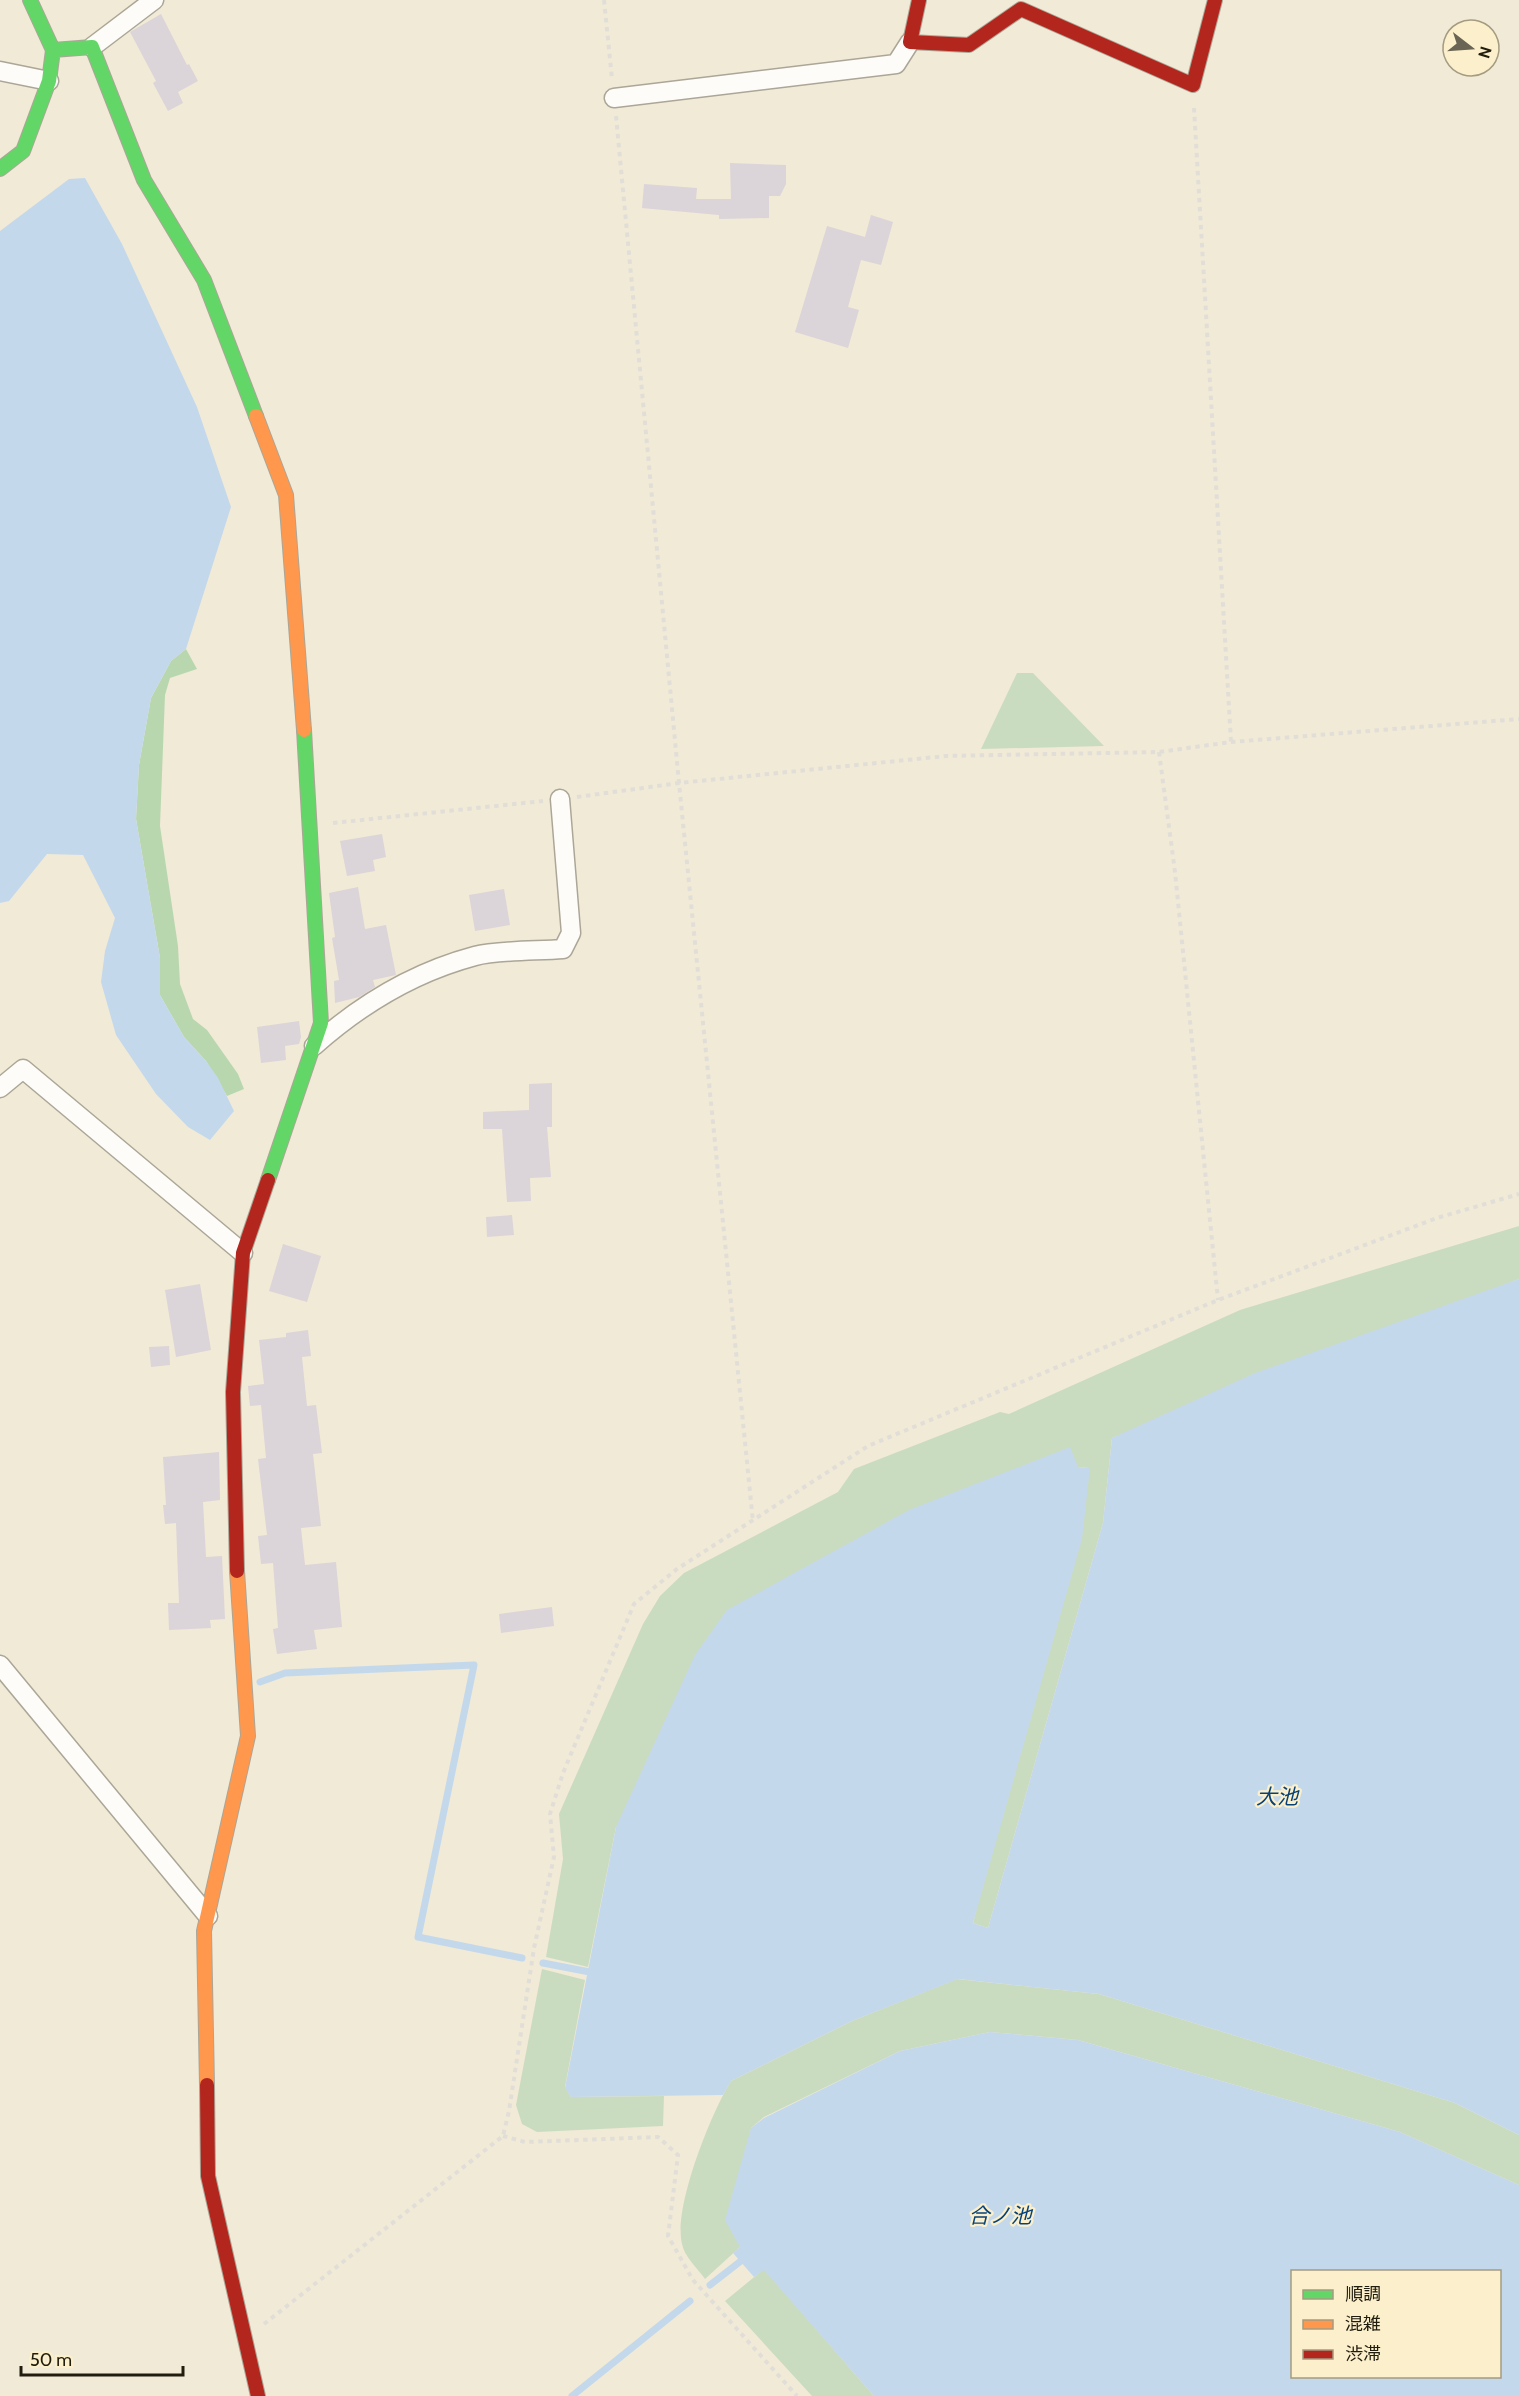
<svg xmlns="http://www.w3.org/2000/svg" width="1519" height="2396" font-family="Cabin,'Noto Sans JP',sans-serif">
<rect width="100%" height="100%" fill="#f1ead7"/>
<path fill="#cadcbf" d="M1017 673H1033L1104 746 981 749Z
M1519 1226V1279L1112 1438 1103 1523 988 1928 973 1923 1089 1468 1078 1467 616 1827 588 1967 546 1957 563 1859 559 1814 643 1624 660 1596 684 1573 838 1492 854 1469 1000 1412 1009 1414 1240 1310Z
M542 1969 585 1980 565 2087 571 2097 664 2096 663 2126 537 2132 522 2124 516 2105Z
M957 1979 1099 1994 1455 2103 1519 2135V2185L1400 2132 1078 2040 990 2032 900 2051 764 2117 751 2128 740 2247 705 2279C698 2269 684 2256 682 2244 673 2208 711 2113 731 2081L852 2021Z
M764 2269 874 2396H812L725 2301Z"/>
<path fill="#b9d7af" d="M186 649 197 669 170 678 165 695 160 826 178 946 180 984 193 1019 207 1030 238 1074 244 1089 227 1096 206 1061 184 1037 160 995V958L136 819 139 765 151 698 171 661Z"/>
<path fill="#c4d8eb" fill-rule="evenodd" d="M85 178 122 244 197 407 231 507 186 649 171 661 151 698 139 765 136 819 160 958V995L184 1037 206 1061 218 1078 234 1111 210 1140 188 1127 156 1094 116 1035 101 982 105 951 115 918 83 855 47 854 9 901 0 903V231L69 179Z
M1519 1279V2135L1455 2103 1099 1994 958 1979 852 2021 731 2081 723 2095 571 2097 565 2088 616 1827 695 1655 727 1610 909 1510 1070 1447 1078 1467 1090 1468 1082 1539 973 1923 988 1928 1103 1523 1112 1438 1255 1373Z
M990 2032 1078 2040 1400 2132 1519 2185V2396H874L764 2270 754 2277 733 2253 740 2247 725 2220 751 2128 764 2118 900 2051ZM1292 2272H1500V2376H1292Z"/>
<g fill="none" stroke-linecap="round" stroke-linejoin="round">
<path stroke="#c4d8eb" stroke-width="7" d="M260 1682 285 1673 474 1665 418 1937 522 1958
M543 1963 595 1973
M710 2285 746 2257
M572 2396 690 2301"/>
</g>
<path fill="#dbd4d9" d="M161 14 187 65 189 64 198 81 178 92 183 103 168 111 153 83 156 81 130 32Z
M730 163 786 165V184L780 196H769V218L719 219V215L642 208 644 184 697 188 696 199H731Z
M871 215 893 222 881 265 861 260 848 307 859 310 848 348 795 332 827 226 865 237Z
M382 834 386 857 373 860 375 871 347 876 340 841Z
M358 887 365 929 386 925 396 975 373 980 375 987 359 997 335 1003 334 981 339 980 332 938 335 937 329 893Z
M504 889 510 925 475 931 469 895Z
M299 1021 301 1037 299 1044 285 1046 286 1060 261 1063 257 1027Z
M552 1083V1127H547L551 1177 530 1178 531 1201 507 1202 502 1129H483V1112L529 1110V1084Z
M512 1215 514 1235 487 1237 486 1217Z
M283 1244 321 1256 307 1302 269 1291Z
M200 1284 211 1350 176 1357 165 1290Z
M308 1330 311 1356 302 1357 307 1406 316 1405 322 1453 313 1454 321 1526 301 1528 305 1565 336 1562 342 1627 314 1630 317 1649 277 1654 273 1629 278 1628 273 1563 261 1564 258 1536 267 1535 258 1459 266 1458 261 1405 250 1406 248 1386 264 1384 259 1340 286 1337V1333Z
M169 1346 170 1365 151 1367 149 1347Z
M219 1452 220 1500 203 1502 206 1557 222 1556 225 1619 210 1620 211 1628 169 1630 168 1603H179L176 1523 165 1524 163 1505H166L163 1457Z
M552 1607 554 1626 501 1633 499 1614Z"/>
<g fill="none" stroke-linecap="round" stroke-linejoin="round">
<defs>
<path id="street" d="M92 47 154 0
M0 71 49 81
M614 98 896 64 910 42
M314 1046C360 1005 415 972 475 956 498 950 538 951 563 949L571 933 560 799
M0 1088 23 1069 243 1253
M0 1665 208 1916"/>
<path id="fast" d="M53 50 92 47 144 180 204 280 256 416
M0 169 23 151 49 81 53 50 30 0
M268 1180 321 1023 304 730"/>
<path id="slow" d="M256 416 286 495 304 730
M207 2085 204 1931 248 1736 237 1571"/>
<path id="jam" d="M919 0 910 42 969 45 1021 9 1193 85 1215 0
M237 1571 233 1392 243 1253 268 1180
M207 2085 208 2176 258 2396"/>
</defs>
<use href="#street" stroke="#aba697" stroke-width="21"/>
<use href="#fast" stroke="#aba697" stroke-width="16"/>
<use href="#slow" stroke="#aba697" stroke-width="16"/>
<use href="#jam" stroke="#aba697" stroke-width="16"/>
<path stroke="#e1ded8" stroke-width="4" stroke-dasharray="4.5 4.5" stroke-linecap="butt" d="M604 0 612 79
M1194 108 1231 742
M616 116 679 783 753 1522
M1159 752 1175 872 1218 1300
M577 797 679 783 946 756 1159 752 1231 742 1519 719
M333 823 543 801
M503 2136 525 2142 658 2137 678 2155 668 2236 693 2280 797 2396
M264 2324 503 2136 509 2111 534 1948 554 1857 550 1814 563 1773 634 1604 677 1569 868 1446 1218 1300 1437 1218 1519 1194"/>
<use href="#street" stroke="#fdfcf9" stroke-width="18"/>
<use href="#fast" stroke="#63d668" stroke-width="14"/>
<use href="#slow" stroke="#ff974d" stroke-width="14"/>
<use href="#jam" stroke="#b3261e" stroke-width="14"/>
</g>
<g text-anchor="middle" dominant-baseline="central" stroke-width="4.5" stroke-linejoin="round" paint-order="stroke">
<g font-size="21" font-style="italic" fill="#064277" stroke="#fcf0cc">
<text x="1277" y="1796">大池</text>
<text x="1000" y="2215">合ノ池</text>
</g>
</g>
<rect x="1291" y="2270" width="210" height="108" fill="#fcf0cc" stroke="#a49b80" stroke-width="1.5"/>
<rect x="1303" y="2290" width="30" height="9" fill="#63d668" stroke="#a49b80" stroke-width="1.5"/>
<text x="1345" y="2300" font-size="18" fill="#201c0e">順調</text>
<rect x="1303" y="2320" width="30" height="9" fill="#ff974d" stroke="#a49b80" stroke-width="1.5"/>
<text x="1345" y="2330" font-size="18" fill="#201c0e">混雑</text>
<rect x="1303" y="2350" width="30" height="9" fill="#b3261e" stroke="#a49b80" stroke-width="1.5"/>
<text x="1345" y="2360" font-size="18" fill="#201c0e">渋滞</text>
<g transform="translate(1471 48) rotate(107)"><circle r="28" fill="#fcf0cc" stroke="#a49b80" stroke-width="1.5"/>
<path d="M0-4.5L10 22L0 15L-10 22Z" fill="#696454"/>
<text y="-9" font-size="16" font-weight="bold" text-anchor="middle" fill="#201c0e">N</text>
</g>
<path d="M21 2366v9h162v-9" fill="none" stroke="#201c0e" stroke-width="3"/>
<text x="30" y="2366" font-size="18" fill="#201c0e" stroke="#fcf0cc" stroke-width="4.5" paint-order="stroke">50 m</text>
</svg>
